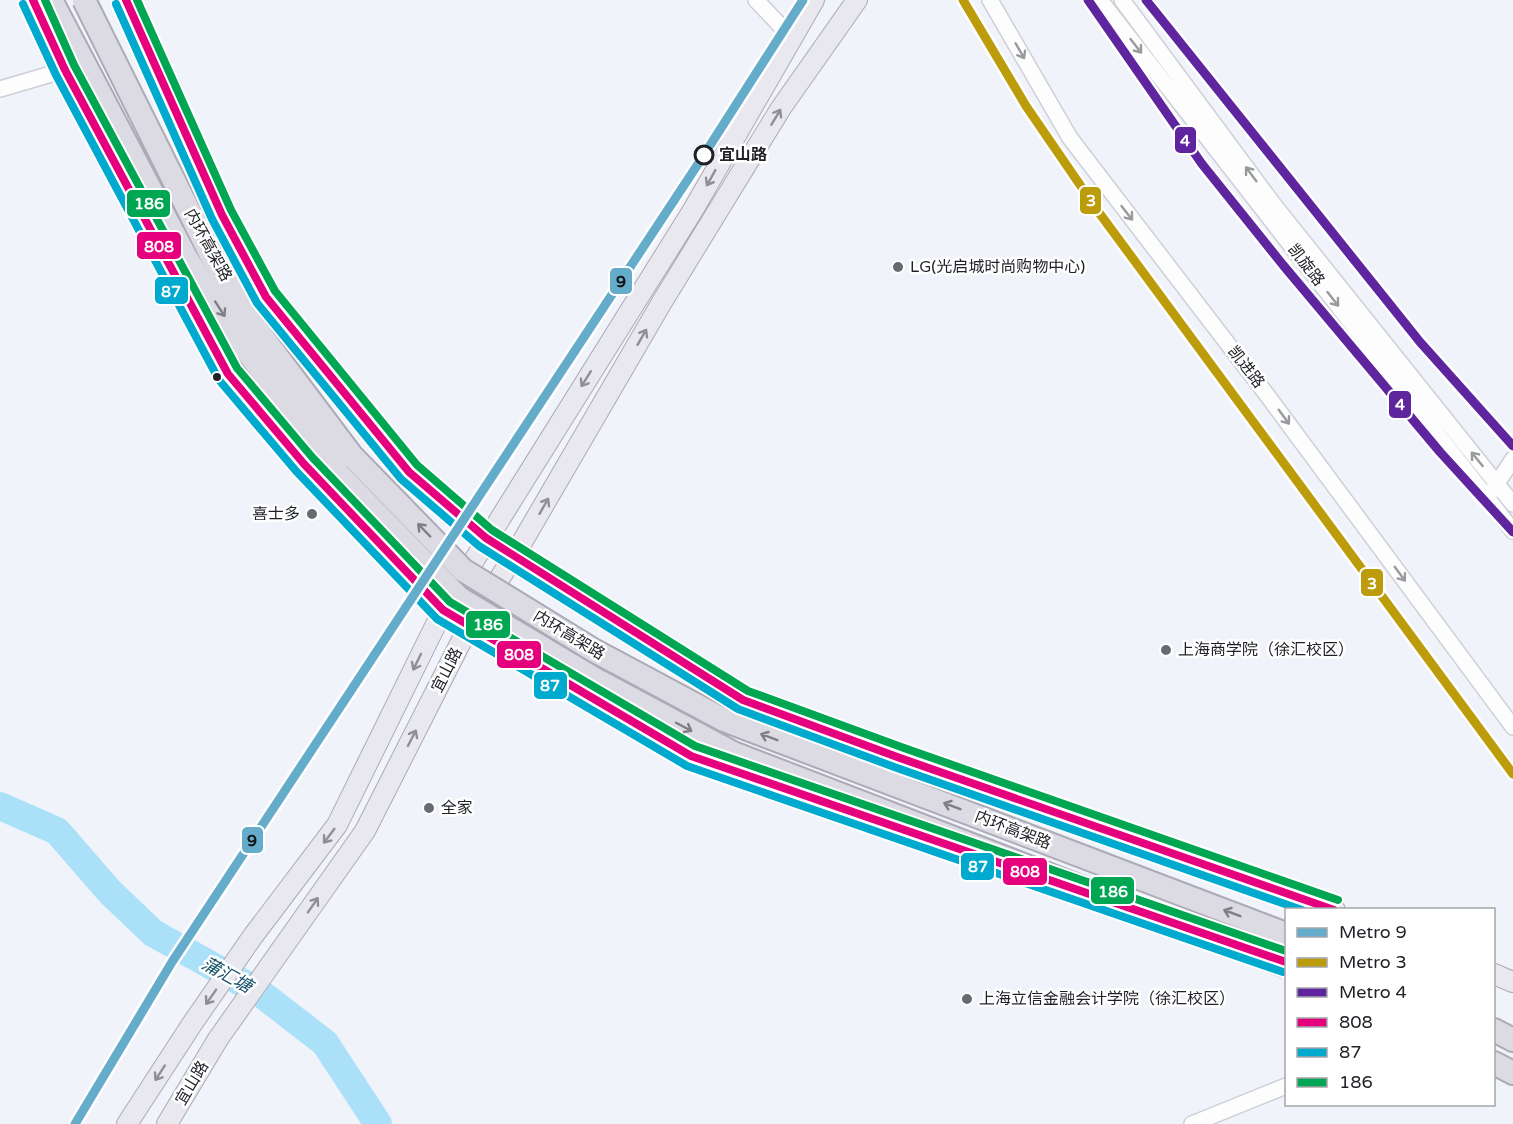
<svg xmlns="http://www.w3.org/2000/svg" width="1513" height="1124" font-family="'Varela Round','Noto Sans SC',sans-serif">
<rect width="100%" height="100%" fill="#f0f3fa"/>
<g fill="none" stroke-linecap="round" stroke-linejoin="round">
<path stroke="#abe0f9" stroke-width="28" d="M0 806 57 831 110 892 153 933 259 992 325 1043 378 1124"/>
<defs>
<path id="minor" d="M756 0 791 37
M990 0 1070 138 1267 395 1513 727
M1100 0 1513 531
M1122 0 1274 205 1513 504
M0 89 65 70
M1492 491 1513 459
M1192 1124 1286 1086"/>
<path id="major" d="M33 0 65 70 228 374 304 464 443 610 691 756 896 827
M126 0 222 215 266 297 409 472 486 538 743 700 900 758 1335 910
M1494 974 1513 982
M127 1124 192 1024 253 936 337 825 443 610 693 210 814 0
M167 1124 218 1039 365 831 469 626 514 556 662 302 781 108 857 0"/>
<path id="highway" d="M1494 1030 1513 1040
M1494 1063 1513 1073"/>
</defs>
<use href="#minor" stroke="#cdd0d6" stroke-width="18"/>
<use href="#major" stroke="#abaab6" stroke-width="22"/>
<use href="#highway" stroke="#abaab6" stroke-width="26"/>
<use href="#minor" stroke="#fdfdfe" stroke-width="15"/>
<use href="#major" stroke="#e9e8ee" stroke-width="20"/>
<use href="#highway" stroke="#dcdae3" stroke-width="22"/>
<defs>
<path id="highway-bridge" d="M51 0 187 259 243 346 339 475 459 598 593 678 733 753 1286 966
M84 0 211 255 258 331 352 456 463 570 595 651 724 720 1286 934"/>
</defs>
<use href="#highway-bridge" stroke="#abaab6" stroke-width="26" stroke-linecap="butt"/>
<use href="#highway-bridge" stroke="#dcdae3" stroke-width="22"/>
<defs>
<path id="bus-1" d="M33 0 65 70 228 374 304 464 443 610 691 756 1286 962
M126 0 222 215 266 297 409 472 486 538 743 700 900 758 1334 910"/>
<path id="bus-2" d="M23 4 56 75 219 380 296 471 437 619 687 766 1283 972
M116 4 212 219 257 303 401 479 479 546 738 709 897 768 1302 910"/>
<path id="bus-3" d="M45 0 74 65 237 368 312 457 450 602 695 746 1286 951
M137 0 231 210 275 291 417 465 492 530 748 691 904 748 1338 900"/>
</defs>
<use href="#bus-1" stroke="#fff" stroke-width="12"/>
<use href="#bus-2" stroke="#fff" stroke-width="12"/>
<use href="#bus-3" stroke="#fff" stroke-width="12"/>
<use href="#bus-1" stroke="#e5007d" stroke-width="8"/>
<use href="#bus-2" stroke="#00a9ce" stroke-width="8"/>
<use href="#bus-3" stroke="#00a651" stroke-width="8"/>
<defs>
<path id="metro-1" d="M75 1124 172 962 700 161 803 0"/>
<path id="metro-2" d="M963 0 1026 106 1100 214 1513 774"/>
<path id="metro-3" d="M1088 0 1202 164 1283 265 1440 452 1513 532
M1146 0 1420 342 1513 446"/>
</defs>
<use href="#metro-1" stroke="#fff" stroke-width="14"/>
<use href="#metro-2" stroke="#fff" stroke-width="14"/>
<use href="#metro-3" stroke="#fff" stroke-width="14"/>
<use href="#metro-1" stroke="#65accb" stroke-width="9"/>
<use href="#metro-2" stroke="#bc9c0b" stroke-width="9"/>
<use href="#metro-3" stroke="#5f259f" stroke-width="9"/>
</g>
<defs><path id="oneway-shaft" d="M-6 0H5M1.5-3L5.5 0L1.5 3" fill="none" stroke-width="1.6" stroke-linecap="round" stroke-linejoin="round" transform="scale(1.5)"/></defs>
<g stroke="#999a9d">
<use href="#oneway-shaft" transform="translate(1136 46) rotate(52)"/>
<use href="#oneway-shaft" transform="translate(1020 51) rotate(60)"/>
<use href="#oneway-shaft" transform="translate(1251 174) rotate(-127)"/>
<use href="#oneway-shaft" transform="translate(1127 213) rotate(52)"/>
<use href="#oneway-shaft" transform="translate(1333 299) rotate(52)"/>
<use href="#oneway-shaft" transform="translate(1284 417) rotate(54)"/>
<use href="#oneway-shaft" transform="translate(1477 459) rotate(-129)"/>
<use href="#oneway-shaft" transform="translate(1400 574) rotate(54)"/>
</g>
<g stroke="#8e8e94">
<use href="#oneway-shaft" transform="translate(776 117) rotate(-59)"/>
<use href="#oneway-shaft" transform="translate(711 178) rotate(119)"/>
<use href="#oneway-shaft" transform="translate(642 337) rotate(-60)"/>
<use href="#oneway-shaft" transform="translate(586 379) rotate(122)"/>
<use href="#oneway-shaft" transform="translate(544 506) rotate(-60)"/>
<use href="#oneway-shaft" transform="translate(417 662) rotate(116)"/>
<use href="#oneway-shaft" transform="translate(412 738) rotate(-63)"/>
<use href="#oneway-shaft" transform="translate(329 836) rotate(127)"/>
<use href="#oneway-shaft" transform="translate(313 905) rotate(-55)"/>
<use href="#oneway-shaft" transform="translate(211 997) rotate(125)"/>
<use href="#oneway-shaft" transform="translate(160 1073) rotate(123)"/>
</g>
<g stroke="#7e7e84">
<use href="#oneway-shaft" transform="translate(220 309) rotate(57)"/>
<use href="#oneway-shaft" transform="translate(424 530) rotate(-134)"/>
<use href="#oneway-shaft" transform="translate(684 727) rotate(28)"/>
<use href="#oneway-shaft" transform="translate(769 737) rotate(-159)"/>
<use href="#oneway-shaft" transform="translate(952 806) rotate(-159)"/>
<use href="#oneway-shaft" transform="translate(1232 913) rotate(-159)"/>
</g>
<circle fill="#fff" stroke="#1f2126" stroke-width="3" cx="704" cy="155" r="9"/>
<g fill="#686a70" stroke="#fff" stroke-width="2">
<circle cx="898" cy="267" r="6"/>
<circle cx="312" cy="514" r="6"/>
<circle cx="1166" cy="650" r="6"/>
<circle cx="429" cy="808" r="6"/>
<circle cx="967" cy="999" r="6"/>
</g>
<circle fill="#1f2126" stroke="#fff" stroke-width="2" cx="217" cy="377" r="5"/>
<g text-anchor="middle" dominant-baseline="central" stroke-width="5" stroke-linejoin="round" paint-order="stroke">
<g font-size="16" font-weight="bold" fill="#1f2126" stroke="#fff" text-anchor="start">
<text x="719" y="155">宜山路</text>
</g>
<g font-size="16" fill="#1f2126" stroke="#fff">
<text transform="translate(208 245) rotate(61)">内环高架路</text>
<text transform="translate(1306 265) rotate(52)">凯旋路</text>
<text transform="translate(1246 367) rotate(52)">凯进路</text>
<text transform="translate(569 635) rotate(31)">内环高架路</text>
<text transform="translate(447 670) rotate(-63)">宜山路</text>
<text transform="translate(1013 830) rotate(21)">内环高架路</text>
<text transform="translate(192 1083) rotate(-59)">宜山路</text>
</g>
<g font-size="16" fill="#1f2126" stroke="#fff" text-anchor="start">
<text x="910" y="267">LG(光启城时尚购物中心)</text>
<text x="300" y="514" text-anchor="end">喜士多</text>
<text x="1178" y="650">上海商学院（徐汇校区）</text>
<text x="441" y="808">全家</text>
<text x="979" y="999">上海立信金融会计学院（徐汇校区）</text>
</g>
<g font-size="18" font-style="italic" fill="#17536a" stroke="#fff">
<text transform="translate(227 975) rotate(29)">蒲汇塘</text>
</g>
</g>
<g stroke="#fff" stroke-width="2">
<rect x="1174" y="126" width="23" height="28" rx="6" fill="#5f259f"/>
<rect x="1079" y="186" width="23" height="29" rx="6" fill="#bc9c0b"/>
<rect x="126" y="189" width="45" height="29" rx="6" fill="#00a651"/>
<rect x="136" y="231" width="46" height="29" rx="6" fill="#e5007d"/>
<rect x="609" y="267" width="24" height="28" rx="6" fill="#65accb"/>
<rect x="154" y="276" width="35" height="29" rx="6" fill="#00a9ce"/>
<rect x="1388" y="390" width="24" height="29" rx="6" fill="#5f259f"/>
<rect x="1360" y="568" width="24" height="29" rx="6" fill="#bc9c0b"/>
<rect x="465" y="610" width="46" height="29" rx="6" fill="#00a651"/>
<rect x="496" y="640" width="46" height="29" rx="6" fill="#e5007d"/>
<rect x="533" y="671" width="35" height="29" rx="6" fill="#00a9ce"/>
<rect x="241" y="826" width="23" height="28" rx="6" fill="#65accb"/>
<rect x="960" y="852" width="35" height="29" rx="6" fill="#00a9ce"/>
<rect x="1002" y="857" width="46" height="29" rx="6" fill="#e5007d"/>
<rect x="1090" y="876" width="45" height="29" rx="6" fill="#00a651"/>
</g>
<g font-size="16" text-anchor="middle" font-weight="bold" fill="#fff">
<text x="1185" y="146">4</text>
<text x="1091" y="206">3</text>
<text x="149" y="209">186</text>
<text x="159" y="252">808</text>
<text x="171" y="297">87</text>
<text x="1400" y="410">4</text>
<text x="1372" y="589">3</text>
<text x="488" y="630">186</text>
<text x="519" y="660">808</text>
<text x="550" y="691">87</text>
<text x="978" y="872">87</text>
<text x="1025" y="877">808</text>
<text x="1113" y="897">186</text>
</g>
<g font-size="16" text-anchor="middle" font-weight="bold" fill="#111">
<text x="621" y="287">9</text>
<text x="252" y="846">9</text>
</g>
<rect x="1285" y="908" width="210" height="198" fill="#ffffff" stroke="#a5a6a8" stroke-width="1.5"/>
<rect x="1297" y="928" width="30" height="9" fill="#65accb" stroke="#a5a6a8" stroke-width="1.5"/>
<text x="1339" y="938" font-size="18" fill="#1f2126">Metro 9</text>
<rect x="1297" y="958" width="30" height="9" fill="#bc9c0b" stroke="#a5a6a8" stroke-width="1.5"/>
<text x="1339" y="968" font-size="18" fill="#1f2126">Metro 3</text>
<rect x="1297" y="988" width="30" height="9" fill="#5f259f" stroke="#a5a6a8" stroke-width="1.5"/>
<text x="1339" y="998" font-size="18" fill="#1f2126">Metro 4</text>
<rect x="1297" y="1018" width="30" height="9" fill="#e5007d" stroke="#a5a6a8" stroke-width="1.5"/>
<text x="1339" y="1028" font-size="18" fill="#1f2126">808</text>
<rect x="1297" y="1048" width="30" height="9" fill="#00a9ce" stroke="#a5a6a8" stroke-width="1.5"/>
<text x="1339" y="1058" font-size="18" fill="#1f2126">87</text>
<rect x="1297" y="1078" width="30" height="9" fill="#00a651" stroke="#a5a6a8" stroke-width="1.5"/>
<text x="1339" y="1088" font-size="18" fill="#1f2126">186</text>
</svg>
